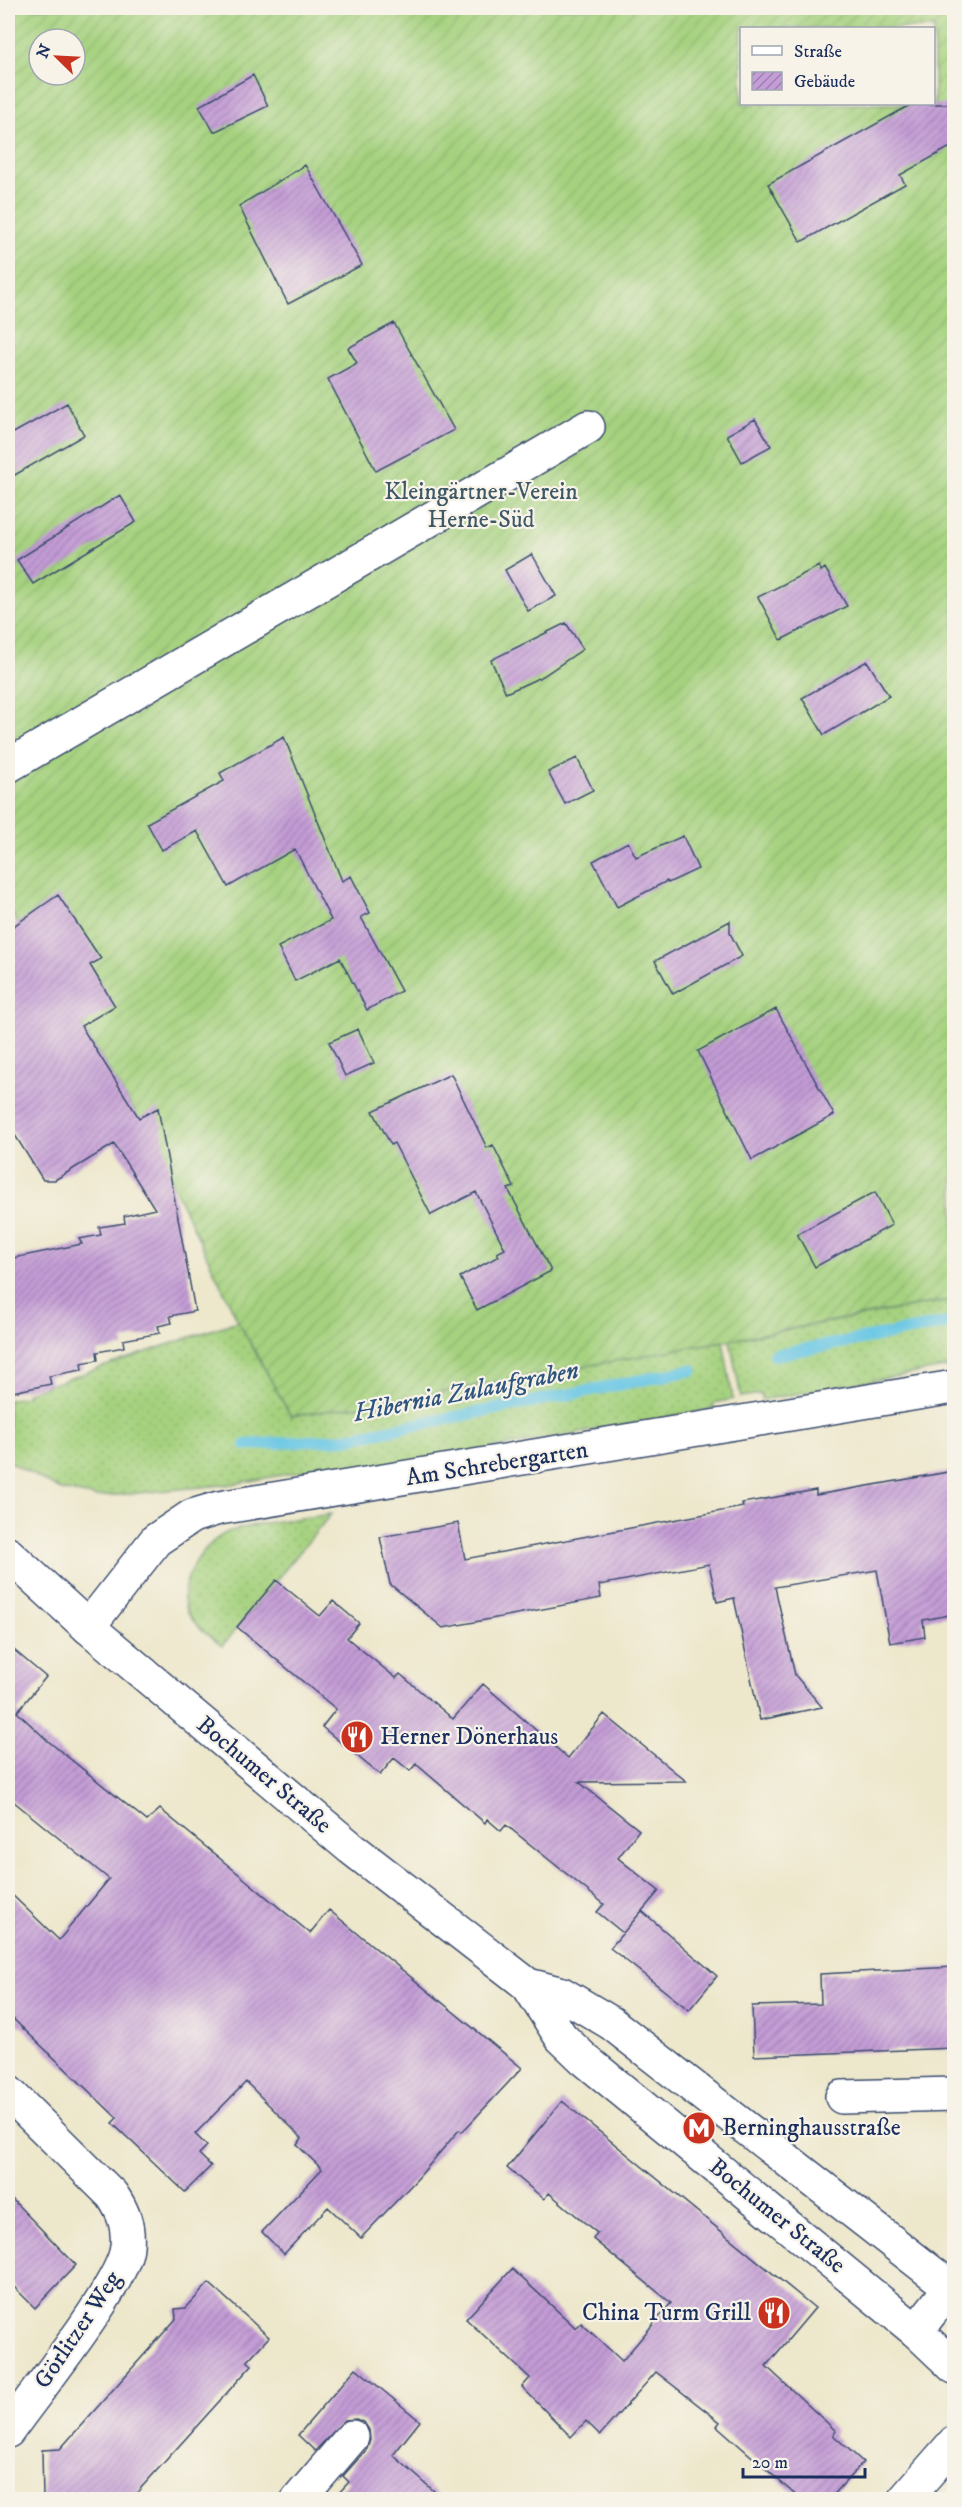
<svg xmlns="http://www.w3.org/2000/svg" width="962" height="2507" font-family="'IM FELL DW Pica',serif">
<defs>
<pattern id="grass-dots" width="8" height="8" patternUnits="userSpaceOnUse" patternTransform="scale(1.5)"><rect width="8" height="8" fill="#a6d27f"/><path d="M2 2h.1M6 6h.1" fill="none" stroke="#8eb570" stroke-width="1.8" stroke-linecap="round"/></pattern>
<pattern id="garden-furrows" width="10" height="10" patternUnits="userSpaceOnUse" patternTransform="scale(1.5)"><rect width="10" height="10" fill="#a6d27f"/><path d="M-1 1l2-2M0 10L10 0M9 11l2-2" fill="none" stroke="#8eb570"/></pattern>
<pattern id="building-hatch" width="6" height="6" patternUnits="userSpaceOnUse" patternTransform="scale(1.5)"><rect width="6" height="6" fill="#c49cd6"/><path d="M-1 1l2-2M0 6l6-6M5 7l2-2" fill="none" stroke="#9e80b1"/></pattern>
</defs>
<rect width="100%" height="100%" fill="#f7f3e8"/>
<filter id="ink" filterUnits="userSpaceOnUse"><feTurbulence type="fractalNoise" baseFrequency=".0167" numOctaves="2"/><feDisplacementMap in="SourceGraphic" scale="12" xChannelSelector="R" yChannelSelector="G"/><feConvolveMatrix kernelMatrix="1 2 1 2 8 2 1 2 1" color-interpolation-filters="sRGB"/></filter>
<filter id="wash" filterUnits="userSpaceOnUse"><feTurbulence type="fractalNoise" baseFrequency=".008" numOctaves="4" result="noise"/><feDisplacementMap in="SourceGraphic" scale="24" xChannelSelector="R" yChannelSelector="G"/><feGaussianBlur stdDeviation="1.35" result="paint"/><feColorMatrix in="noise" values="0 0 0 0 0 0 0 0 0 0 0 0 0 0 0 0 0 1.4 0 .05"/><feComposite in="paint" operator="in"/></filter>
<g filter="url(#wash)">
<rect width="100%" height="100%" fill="#ede7cb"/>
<path fill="url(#grass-dots)" stroke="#60806e" stroke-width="1.5" d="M954 1299V1366L762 1400 761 1394 741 1397 730 1340Z
M238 1321 291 1416 393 1401 723 1341 733 1399 714 1403V1409L444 1457 311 1476 309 1470 233 1484 96 1497 61 1490 8 1461V1400L27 1396 26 1393Z
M331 1514 222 1646C209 1636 189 1622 185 1605 179 1578 206 1539 231 1531 262 1521 299 1519 331 1514Z"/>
<path fill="url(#garden-furrows)" stroke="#60806e" stroke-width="1.5" fill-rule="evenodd" d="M10 8H954V1299L393 1401 291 1416 238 1321 148 1133 8 908V9ZM742 28H934V104H742ZM39 39H75V75H39Z"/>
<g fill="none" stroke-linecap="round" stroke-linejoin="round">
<path stroke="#66c6e4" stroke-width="12" d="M774 1355 954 1322
M246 1445 344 1439 692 1370"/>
</g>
<g id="blocks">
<path fill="url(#building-hatch)" d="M253 75 268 106 214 132 199 106Z
M912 104H954V145L900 175 905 184 801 242 768 184Z
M305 165 362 265 288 304 239 206Z
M394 323 454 430 376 471 328 379 357 363 348 348Z
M67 403 84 435 8 479V436Z
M755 419 771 446 742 462 727 435Z
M120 495 136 522 33 584 17 560Z
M532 554 556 596 528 611 505 570Z
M819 566 821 571 825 568 847 606 781 640 758 597Z
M566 623 583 649 543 676 506 693 491 660Z
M867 661 889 696 824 735 802 698Z
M284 737 342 881 351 876 370 913 361 917 401 991 367 1010 340 958 295 981 278 947 331 920 295 849 228 887 197 831 162 850 147 823 224 781 220 773Z
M577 758 593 790 565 804 548 772Z
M683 836 698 869 668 883 667 881 617 907 593 861 628 842 636 857Z
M58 895 101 959 90 965 115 1006 81 1026 139 1118 158 1108 195 1311 170 1316 172 1323 158 1326 160 1333 123 1340 124 1347 97 1352 98 1360 81 1363 82 1370 49 1376 51 1384 8 1393V1259L82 1244 79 1239 101 1235 99 1227 125 1223 124 1216 155 1209 114 1144 55 1180H43L8 1124V930Z
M730 921V933L742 956 673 994 655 961Z
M776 1009 834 1115 752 1160 698 1051Z
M358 1029 374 1063 345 1076 329 1042Z
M451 1074 487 1148 493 1145 514 1187 508 1189 551 1271 477 1310 460 1277 499 1256 497 1253 505 1249 476 1192 431 1215 394 1143 391 1145 373 1111Z
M875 1192 892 1225 815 1267 797 1234Z
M954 1471V1614L923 1620 925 1637 890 1643 877 1570 775 1587 795 1675 822 1707 760 1720 734 1598 717 1602 709 1564 599 1585 601 1598 443 1628 390 1584 380 1537 458 1523 465 1559 743 1507 742 1503 816 1490V1495Z
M276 1580 320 1616 333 1601 359 1623 347 1638 396 1678 400 1674 453 1719 483 1684 568 1758 604 1714 686 1781 579 1782 639 1830 618 1858 659 1891 623 1933 597 1912 604 1904 506 1825 501 1831 487 1819 485 1823 416 1764 410 1771 394 1758 380 1775 322 1727 336 1709 237 1627Z
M8 1645 46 1677 17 1712 48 1741 147 1821 160 1809 310 1933 329 1910 522 2068 462 2132 459 2130 419 2177 361 2238 328 2207 284 2254 262 2232 322 2169 297 2145 302 2138 246 2082 195 2134 207 2146 199 2154 211 2166 185 2192 112 2123 117 2118 8 2014V1891L59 1940 109 1879 8 1797Z
M642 1911 717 1976 689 2010 610 1948Z
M954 1967V2048L754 2056 752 2006 821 2004 820 1974Z
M562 2101 815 2308 766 2366 836 2431 833 2435 863 2462 830 2499H800L717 2426 720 2422 656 2372 600 2435 586 2421 571 2437 522 2387 530 2378 466 2319 512 2269 576 2328 581 2323 622 2361 671 2303 593 2239 597 2233 549 2193 544 2199 507 2168Z
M8 2195 76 2265 35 2308 8 2281Z
M209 2283 269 2337 247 2361 252 2365 131 2499H43L42 2450 60 2449 176 2319 175 2309 186 2308Z
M356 2368 420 2421 393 2455 443 2499H333L349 2482 343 2476 367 2449 370 2440 369 2430 364 2422 356 2419 345 2420 315 2451 298 2435Z"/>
</g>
</g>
<g filter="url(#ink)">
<use href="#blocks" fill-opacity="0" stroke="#3a4b6e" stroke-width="1.5"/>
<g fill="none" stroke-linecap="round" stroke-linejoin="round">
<defs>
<path id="minor" d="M8 766 588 427
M88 1627 156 1540 192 1516 219 1508 954 1387
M8 2092 112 2195C123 2211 129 2226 127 2246 125 2283 33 2395 8 2431
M842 2097 954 2094
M916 2331 954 2283
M298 2500 352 2437
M904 2500 954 2443"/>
<path id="major" d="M8 1554 88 1627 351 1848 528 1985 561 2037 584 2059 916 2331 954 2367
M528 1985 562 1994 611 2023 954 2290"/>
</defs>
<use href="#minor" stroke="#3a4b6e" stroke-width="36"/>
<use href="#major" stroke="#3a4b6e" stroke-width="36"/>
<use href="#minor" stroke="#fff" stroke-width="33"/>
<use href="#major" stroke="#fff" stroke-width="33"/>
</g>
</g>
<defs>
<symbol id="restaurant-disc" viewBox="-11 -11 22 22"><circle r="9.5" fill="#c8321e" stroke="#f7f3e8"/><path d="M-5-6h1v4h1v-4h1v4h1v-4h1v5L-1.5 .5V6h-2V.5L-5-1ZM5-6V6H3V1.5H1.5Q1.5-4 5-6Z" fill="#fff"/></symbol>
<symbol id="metro-disc" viewBox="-11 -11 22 22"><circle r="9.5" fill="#c8321e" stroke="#f7f3e8"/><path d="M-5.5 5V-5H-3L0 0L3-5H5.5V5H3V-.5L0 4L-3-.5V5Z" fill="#fff"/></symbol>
</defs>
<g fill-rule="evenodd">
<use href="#restaurant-disc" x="338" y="1718" width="38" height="38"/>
<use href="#metro-disc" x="680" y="2109" width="38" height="38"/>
<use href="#restaurant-disc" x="755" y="2294" width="38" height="38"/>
</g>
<g text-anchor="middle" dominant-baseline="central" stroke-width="4.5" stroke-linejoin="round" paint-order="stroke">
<g font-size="24" fill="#3e5866" stroke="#f7f3e8">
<text x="481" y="492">Kleingärtner-Verein<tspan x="481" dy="28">Herne-Süd</tspan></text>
</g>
<g font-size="24" fill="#1b2f5e" stroke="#f7f3e8">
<text transform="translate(497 1464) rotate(-9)">Am Schrebergarten</text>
<text transform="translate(264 1775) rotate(40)">Bochumer Straße</text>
<text transform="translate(777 2216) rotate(39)">Bochumer Straße</text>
<text transform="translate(78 2330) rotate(-56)">Görlitzer Weg</text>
</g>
<g font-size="24" fill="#1b2f5e" stroke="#f7f3e8" text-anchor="start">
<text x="380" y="1737">Herner Dönerhaus</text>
<text x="722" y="2128">Berninghausstraße</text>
<text x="751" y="2313" text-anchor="end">China Turm Grill</text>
</g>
<g font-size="26" font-style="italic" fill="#2e5580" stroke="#f7f3e8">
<text transform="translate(466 1392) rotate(-11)">Hibernia Zulaufgraben</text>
</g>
</g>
<rect width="962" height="2507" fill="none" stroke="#f7f3e8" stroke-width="30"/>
<rect x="740" y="27" width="195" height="78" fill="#f7f3e8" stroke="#9fa5b1" stroke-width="1.5"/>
<rect x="752" y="46" width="30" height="9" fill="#ffffff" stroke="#9fa5b1" stroke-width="1.5"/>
<text x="794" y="57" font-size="18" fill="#1b2f5e">Straße</text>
<rect x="752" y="72" width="30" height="18" fill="url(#building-hatch)" stroke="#9fa5b1" stroke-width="1.5"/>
<text x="794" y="87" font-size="18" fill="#1b2f5e">Gebäude</text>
<g transform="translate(57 57) rotate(294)"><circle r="28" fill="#f7f3e8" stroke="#9fa5b1" stroke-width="1.5"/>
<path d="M0-4.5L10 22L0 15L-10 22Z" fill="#c8321e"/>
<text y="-9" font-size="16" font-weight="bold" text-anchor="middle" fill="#1b2f5e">N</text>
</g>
<path d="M743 2468v9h122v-9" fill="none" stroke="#1b2f5e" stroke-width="3"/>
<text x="752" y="2468" font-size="18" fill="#1b2f5e" stroke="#f7f3e8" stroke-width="4.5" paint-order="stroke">20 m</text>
</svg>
